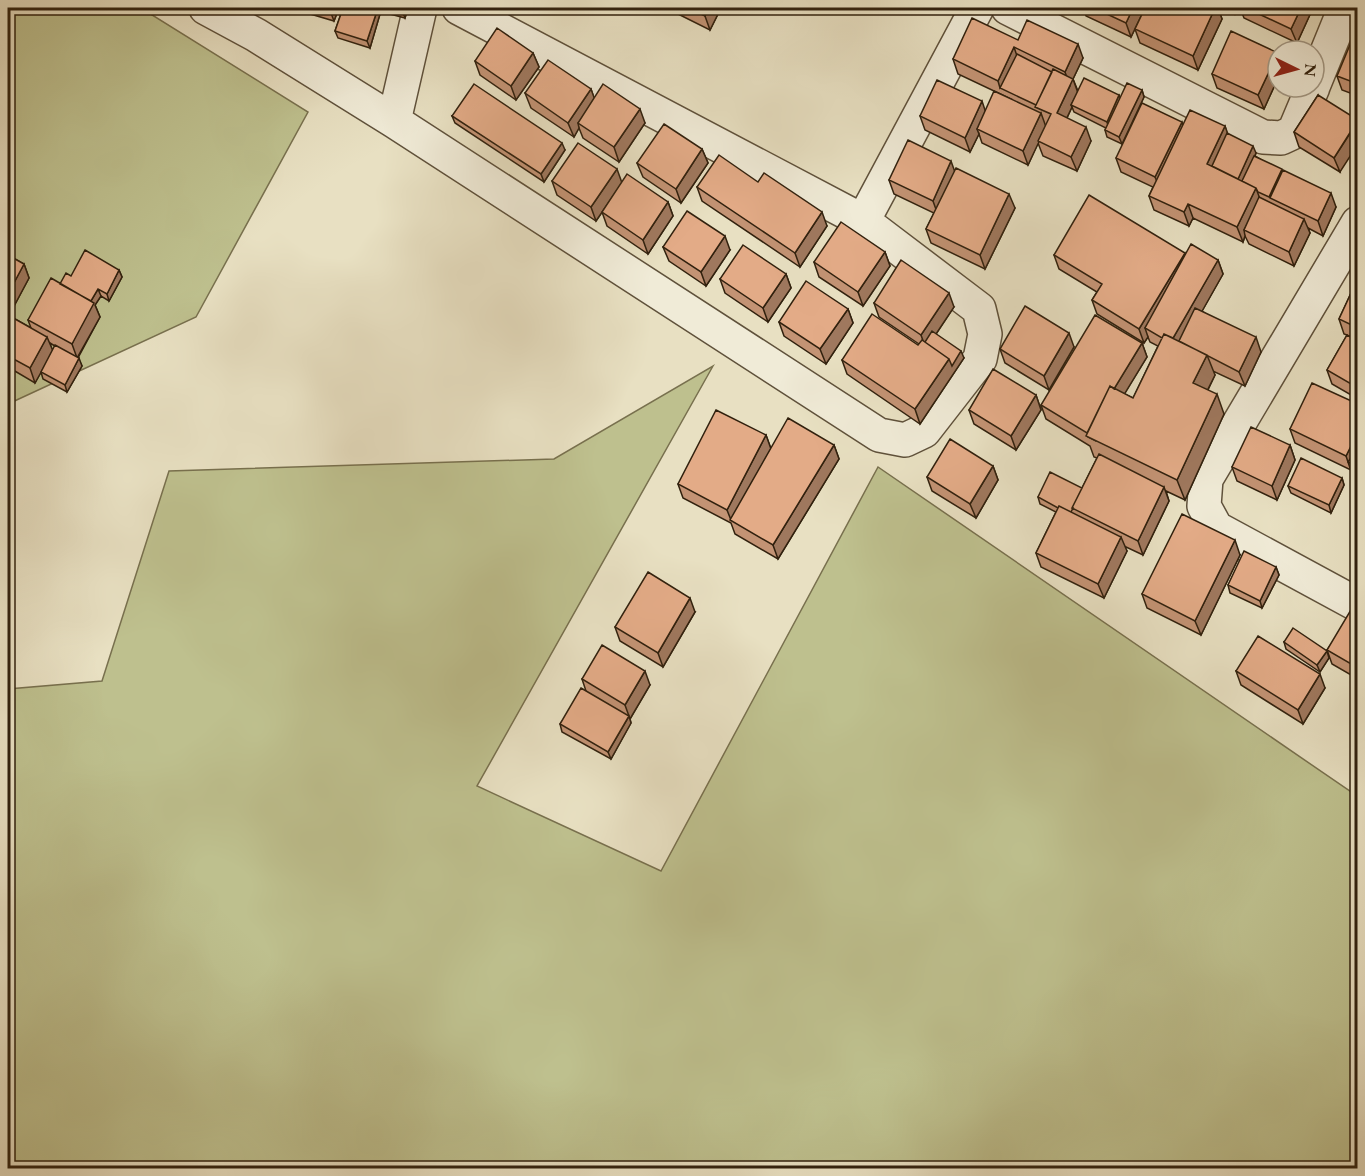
<svg xmlns="http://www.w3.org/2000/svg" width="1365" height="1176" font-family="'EB Garamond',serif">
<rect width="100%" height="100%" fill="#e8e0c2"/>
<filter id="stains"><feTurbulence type="fractalNoise" baseFrequency=".00333" numOctaves="4"/><feColorMatrix values="0 0 0 0 .2 0 0 0 0 .09 0 0 0 0 .02 0 0 0 .5 -.17"/></filter>
<radialGradient id="worn" r=".72"><stop offset=".6" stop-color="#630" stop-opacity="0"/><stop offset="1" stop-color="#630" stop-opacity=".3"/></radialGradient>
<path fill="#bec08e" stroke="#78704e" stroke-width="1.5" d="M8 8H141L308 112 196 317 8 404Z
M713 366 477 786 661 871 878 467 1357 796V1168H8V689L102 681 169 471 554 459Z"/>
<g fill="none" stroke-linecap="round" stroke-linejoin="round">
<defs>
<path id="minor" d="M206 8 256 35 394 121 879 435 905 440 924 431 980 359 985 334 979 309 863 221 459 8
M1008 8 1263 137 1281 138 1294 132 1313 87
M1314 84 1345 8
M394 121 420 8
M863 221 977 8
M1358 223 1206 479 1204 506 1216 528 1358 605"/>
</defs>
<use href="#minor" stroke="#5f513b" stroke-width="36"/>
<use href="#minor" stroke="#f0ebd7" stroke-width="33"/>
</g>
<path fill="#c39374" stroke="#31210e" stroke-width="1.5" fill-rule="evenodd" d="M290 8H339L334 21Z
M343 8H408L405 18 379 11 380 14 370 48 338 38 335 31Z
M666 8H721L710 30Z
M1083 8H1218L1222 19 1198 70 1140 43 1135 29 1142 14 1131 37 1086 16Z
M1219 8H1238L1235 14Z
M1240 8H1313L1297 43 1244 18Z
M1018 40 1083 58 1073 79 1078 91 1119 95 1120 98 1142 90 1144 97 1122 144 1107 137 1105 130 1106 128 1074 112 1072 107 1067 118 1091 141 1077 171 1043 156 1038 143 1028 165 982 143 979 134 970 152 925 130 920 116 985 110 1011 99 958 74 953 59Z
M1358 42V96L1342 90 1337 76Z
M533 53 539 67 516 100 480 75 475 61Z
M1278 53V78L1264 109 1217 88 1212 74Z
M591 89 594 98 645 123 619 162 583 138 579 128 574 137 531 108 525 93Z
M1318 95 1340 172 1299 147 1294 132Z
M452 116 565 150 544 182 455 123Z
M1183 124 1225 126 1227 133 1256 153 1255 156 1336 207 1323 236 1308 228 1310 233 1294 266 1249 244 1245 236 1243 242 1193 218 1189 226 1154 210 1149 196 1153 187 1121 172 1116 158Z
M702 149 708 163 681 203 643 177 637 163Z
M955 170 1015 208 985 269 931 243 926 229 934 213 894 194 889 180Z
M552 181 622 182 668 202 673 216 648 254 607 226 602 212 596 221 557 195Z
M758 182 827 226 800 267 702 201 697 187Z
M663 247 730 250 706 286 669 261Z
M885 252 890 266 863 306 819 277 814 262Z
M8 255 24 264 29 278 13 308 8 305Z
M1054 255H1185L1218 260 1223 274 1202 311 1261 352 1245 386 1213 371 1215 375 1208 390 1224 414 1185 500 1166 491 1169 501 1143 555 1124 546 1127 551 1104 598 1041 567 1036 553 1056 512 1040 504 1038 497 1082 488 1097 458 1094 457 1090 446 1046 419 1041 405 1142 343 1147 357 1124 394 1133 398 1158 346 1150 342 1148 337 1144 343 1097 314 1092 300 1097 292 1059 269Z
M119 270 122 277 109 301 101 296 95 305 100 317 78 358 82 366 67 392 43 379 41 372 35 383 8 367V315L31 328 28 320 60 284 71 276ZM50 343 55 346 52 351Z
M786 274 791 288 768 322 725 293 720 279Z
M1358 278V340L1349 336 1358 341V399L1332 384 1327 370 1347 335 1344 334 1339 319Z
M874 303 954 307 936 334 964 358 920 424 847 374 842 360 918 345 919 344 879 317Z
M848 309 853 323 826 364 784 336 779 322Z
M1074 347 1049 390 1005 363 1000 349Z
M1036 395 1041 410 1016 450 974 424 969 410Z
M1358 404V478L1353 476 1351 470 1295 443 1290 429Z
M766 435 771 449 834 445 839 459 778 559 735 534 731 523 683 498 678 484Z
M1290 445 1295 460 1277 500 1237 481 1232 467Z
M993 466 998 480 976 518 932 491 927 477Z
M1342 478 1344 485 1331 513 1291 493 1288 486Z
M1358 534V558L1352 543Z
M1240 555 1201 635 1147 608 1142 594Z
M1276 567 1279 575 1262 608 1230 593 1228 585Z
M1358 605V679L1332 664 1327 650Z
M695 612 663 667 620 641 615 627Z
M1284 642 1329 658 1320 672 1286 649Z
M1236 671 1325 688 1303 724 1241 685Z
M582 679 650 685 630 719 631 723 611 759 562 732 560 724 586 691Z"/>
<path fill="#9f785e" stroke="#31210e" stroke-width="1.5" d="M329 8H339L334 21Z
M378 8 380 14 370 48 367 41Z
M401 8H408L405 18Z
M709 8H721L710 30 705 16Z
M1133 8H1145L1131 37 1126 23Z
M1215 8H1218L1222 19 1198 70 1193 56Z
M1232 8H1238L1235 14Z
M1301 8H1313L1297 43 1291 29Z
M1078 44 1083 58 1073 79 1078 93 1071 105 1072 107 1062 128 1057 113 1070 86 1065 72Z
M1014 47 1019 62 1000 88 998 81Z
M533 53 539 67 516 100 511 86Z
M1278 53V78L1264 109 1258 95Z
M591 89 596 103 578 123 579 128 574 137 568 123Z
M1142 90 1144 97 1122 144 1119 137Z
M1119 95 1122 102 1109 129 1107 122Z
M982 101 987 116 977 129 979 134 970 152 965 138Z
M640 109 645 123 619 162 614 147Z
M1041 113 1046 127 1028 165 1023 151Z
M1358 121V144L1340 172 1334 158Z
M1182 122 1187 136 1161 191 1155 177Z
M1225 126 1230 140 1215 173 1207 164Z
M1086 127 1091 141 1077 171 1071 157Z
M562 143 565 150 544 182 541 174Z
M1253 146 1256 153 1238 191 1236 183Z
M702 149 708 163 681 203 676 189Z
M951 161 956 175 938 215 933 201Z
M617 169 622 183 596 221 591 207Z
M1256 188 1261 202 1244 230 1245 236 1243 242 1237 227Z
M1331 193 1336 207 1323 236 1318 221Z
M1009 194 1015 208 985 269 980 255Z
M668 202 673 216 648 254 643 240Z
M1188 204 1193 218 1189 226 1184 212Z
M822 212 827 226 800 267 795 253Z
M1304 219 1310 233 1294 266 1289 252Z
M725 236 730 250 706 286 701 272Z
M885 252 890 266 863 306 858 292Z
M1185 253 1190 267 1145 328 1148 337 1144 343 1139 329Z
M1218 260 1223 274 1183 345 1171 342Z
M24 264 29 278 13 308 8 294Z
M119 270 122 277 109 301 107 294Z
M786 274 791 288 768 322 763 308Z
M98 289 101 296 95 305 100 317 77 358 72 344 89 304Z
M949 293 954 307 926 349 921 335Z
M848 309 853 323 826 364 820 349Z
M1069 333 1074 347 1049 390 1044 376Z
M47 337 53 351 35 383 30 368Z
M1256 337 1261 352 1245 386 1239 372Z
M1142 343 1147 357 1096 441 1088 437 1087 433Z
M961 351 964 358 920 424 915 409 949 359Z
M1207 355 1215 375 1201 403 1193 383Z
M79 358 82 366 67 392 65 385Z
M1217 394 1224 414 1185 500 1177 480Z
M1036 395 1041 410 1016 450 1011 436Z
M1358 432V458L1348 462 1351 471 1346 456Z
M766 435 771 449 731 520 727 510Z
M834 445 839 459 778 559 773 545Z
M1290 445 1295 460 1277 500 1272 486Z
M993 466 998 480 976 518 970 504Z
M1342 478 1344 485 1331 513 1329 505Z
M1164 487 1169 501 1143 555 1138 541Z
M1121 537 1127 551 1104 598 1098 584Z
M1235 540 1240 555 1201 635 1195 621Z
M1276 567 1279 575 1262 608 1260 601Z
M690 598 695 612 663 667 658 653Z
M1327 651 1329 658 1320 672 1317 665Z
M645 671 650 685 630 719 625 705Z
M1320 674 1325 688 1303 724 1298 710Z
M629 716 631 723 611 759 608 752Z"/>
<path fill="#e3ab87" stroke="#31210e" stroke-width="1.5" d="M343 8H378L367 41 335 31Z
M688 8H709L705 16Z
M1094 8H1133L1126 23Z
M1145 8H1215L1193 56 1135 29Z
M1246 8H1301L1291 29Z
M972 18 1018 40 1027 20 1078 44 1065 72 1014 47 998 81 953 59Z
M497 28 533 53 511 86 475 61Z
M1231 31 1278 53 1258 95 1212 74Z
M1352 40 1358 42V84L1337 76Z
M1017 54 1052 72 1036 105 1000 88Z
M548 60 591 89 568 123 525 93Z
M1053 69 1073 79 1057 113 1086 127 1071 157 1038 141 1051 114 1035 107Z
M1084 78 1119 95 1107 122 1071 105Z
M937 80 982 101 965 138 920 116Z
M1127 83 1142 90 1119 137 1105 130Z
M474 84 562 143 541 174 452 116Z
M603 84 640 109 614 147 578 123Z
M994 91 1041 113 1023 151 977 129Z
M1318 95 1358 120 1334 158 1294 132Z
M1142 103 1182 122 1155 177 1116 158Z
M1190 110 1225 126 1207 164 1256 188 1237 227 1188 204 1184 212 1149 196Z
M664 124 702 149 676 189 637 163Z
M1227 133 1253 146 1238 179 1212 166Z
M908 140 951 161 933 201 889 180Z
M578 143 617 169 591 207 552 181Z
M719 155 758 182 764 173 822 212 795 253 697 187Z
M1254 156 1282 169 1269 197 1258 192 1256 188 1242 181Z
M956 168 1009 194 980 255 926 229Z
M1283 170 1331 193 1318 221 1270 198Z
M627 174 668 202 643 240 602 212Z
M1089 195 1185 253 1139 329 1092 300 1102 284 1054 255Z
M1259 197 1304 219 1289 252 1244 230Z
M687 211 725 236 701 272 663 247Z
M841 222 885 252 858 292 814 262Z
M1191 244 1218 260 1173 338 1164 334 1162 338 1145 328Z
M743 245 786 274 763 308 720 279Z
M85 250 119 270 107 294 98 289 91 301 60 284 66 273 71 276Z
M8 255 24 264 8 294Z
M901 260 949 293 921 335 874 303Z
M51 278 94 303 72 344 28 320Z
M1358 278V328L1339 319Z
M806 281 848 309 820 349 779 322Z
M1025 306 1069 333 1044 376 1000 349Z
M1195 308 1256 337 1239 372 1179 341Z
M872 314 918 345 922 340 949 359 915 409 842 360Z
M8 315 47 337 30 368 8 356Z
M1095 315 1142 343 1114 389 1110 386 1087 433 1041 405Z
M932 331 961 351 952 366 949 359 925 342Z
M1164 334 1207 355 1193 383 1217 394 1177 480 1086 436 1110 386 1133 398Z
M1347 335 1358 341V388L1327 370Z
M55 345 79 358 65 385 41 372Z
M993 369 1036 395 1011 436 969 410Z
M1312 383 1358 404V432L1346 456 1290 429Z
M716 410 766 435 727 510 678 484Z
M788 418 834 445 773 545 730 520Z
M1251 427 1290 445 1272 486 1232 467Z
M950 439 993 466 970 504 927 477Z
M1358 447V467L1348 462Z
M1099 454 1164 487 1138 541 1072 508Z
M1301 458 1342 478 1329 505 1288 486Z
M1050 472 1082 488 1072 508H1073L1071 512 1059 506 1058 508 1038 497Z
M1059 506 1121 537 1098 584 1036 553Z
M1182 514 1235 540 1195 621 1142 594Z
M1358 534V547L1352 543Z
M1244 551 1276 567 1260 601 1228 585Z
M648 572 690 598 658 653 615 627Z
M1355 603 1358 605V668L1327 650Z
M1293 628 1327 651 1317 665 1284 642Z
M1258 636 1320 674 1298 710 1236 671Z
M602 645 645 671 625 705 582 679Z
M581 688 629 716 608 752 560 724Z"/>
<rect width="1365" height="1176" fill="none" stroke="#e8e0c2" stroke-width="30"/>
<rect x="9" y="9" width="1347" height="1158" fill="none" stroke="#31210e" stroke-width="3"/>
<rect x="15" y="15" width="1335" height="1146" fill="none" stroke="#31210e" stroke-width="1.5"/>
<g transform="translate(1296 69) rotate(95)"><circle r="28" fill="#f0ebd7" stroke="#a49a87" stroke-width="1.5"/>
<path d="M0-4.5L10 22L0 15L-10 22Z" fill="#8f2418"/>
<text y="-9" font-size="16" font-weight="bold" text-anchor="middle" fill="#31210e">N</text>
</g>
<rect width="100%" height="100%" filter="url(#stains)"/>
<rect width="100%" height="100%" fill="url(#worn)"/>
</svg>
